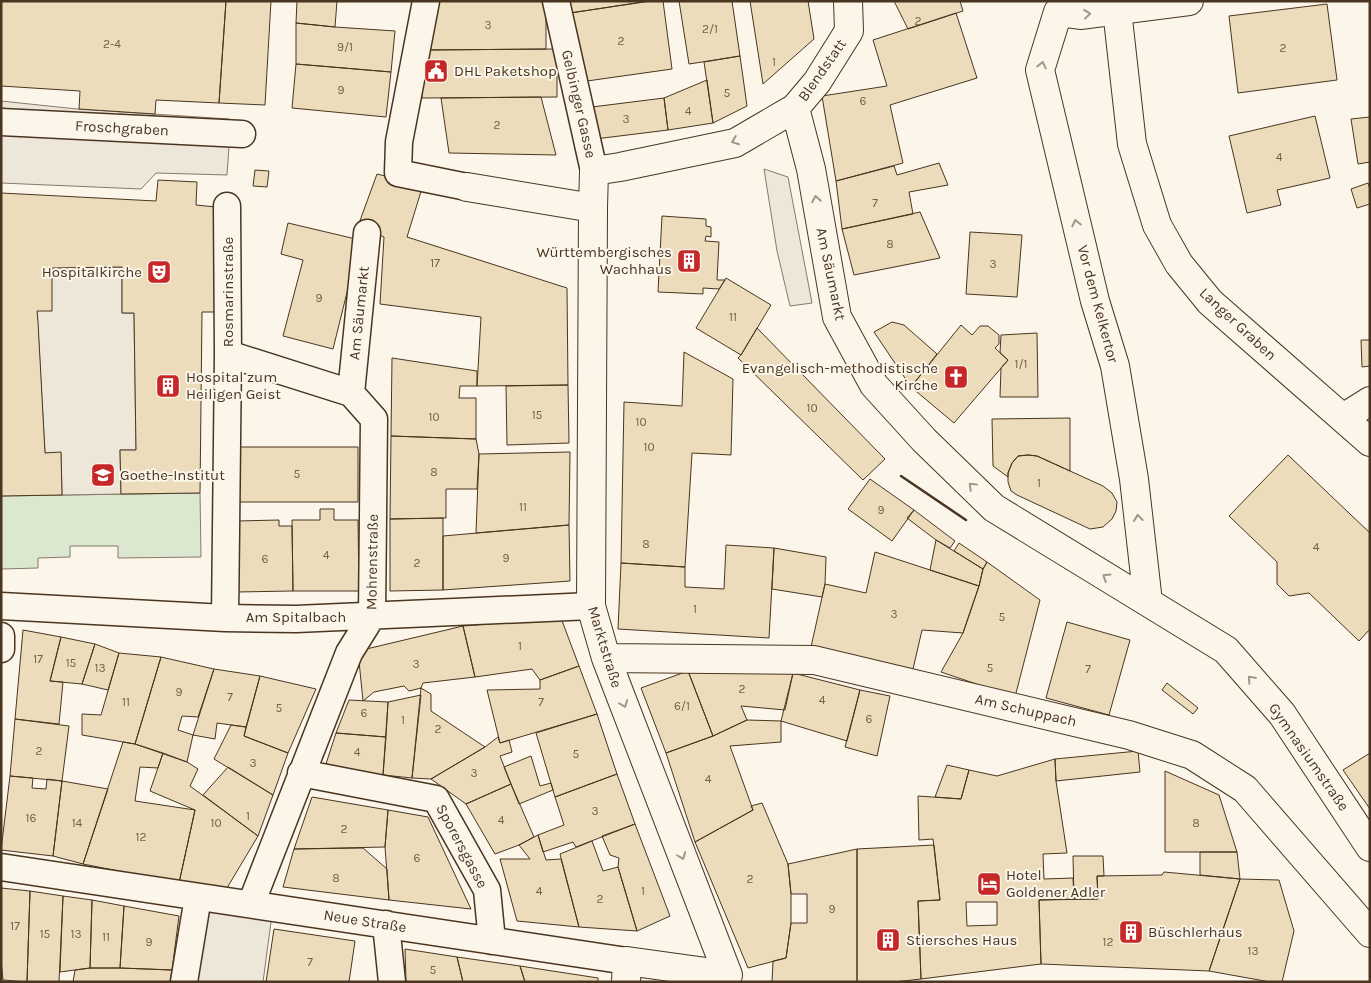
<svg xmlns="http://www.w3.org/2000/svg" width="1371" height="983" font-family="Karla,sans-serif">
<rect width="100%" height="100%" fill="#fbf6e9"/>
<path fill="#dce7d0" stroke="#887966" d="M200 493 201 557 118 558V546H70V557L38 558V568L1 569V496Z"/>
<path fill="#ede7d9" stroke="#887966" d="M1 101 77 109 229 119 230 133 227 175 156 173 141 189 1 183Z
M764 169 788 177 812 303 790 306 777 251Z
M122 267V313H134L136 450H120L121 494 62 495 61 453H45L37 311 52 268Z
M198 897 273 907 263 982H184Z"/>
<path fill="#ecdcbc" stroke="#4a3520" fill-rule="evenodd" d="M1 1H226L219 103 156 100 155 114 79 109 80 91 1 86Z
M226 1H271L265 105 219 103Z
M297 1H337L335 27 296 23Z
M430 1H546V49L430 50Z
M568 1H642V2L570 13Z
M651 1H663L672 69 580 82 570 13Z
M679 1H732L740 56 689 64Z
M750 1H808L814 39 763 84Z
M894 1H960L963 11 908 29Z
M1327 4 1337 80 1238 93 1229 16Z
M956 13 977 78 890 105 903 163 836 181 822 96 887 86 873 40Z
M296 23 335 27 395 31 391 72 296 64Z
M557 49V97L422 98V50Z
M740 56 747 106 713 123 704 62Z
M296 64 391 72 386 117 292 108Z
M707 80 713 123 668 130 664 98Z
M541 97 556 155 449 153 441 98Z
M664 98 668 130 587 140 584 108Z
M1315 116 1330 178 1277 190 1281 205 1247 213 1229 136Z
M1370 117V162L1358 164 1351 119Z
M939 163 948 185 909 192 913 214 842 229 836 181 894 166 897 175Z
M255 170 269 171 267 187 253 186Z
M377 174 423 185 407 237 567 288 568 385 477 386 481 317 380 304 384 237 358 226Z
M158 180 197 182 196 205 216 207V312H202L200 493 121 494 120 450H136L134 313H122V267L52 268V311H37L38 322 45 453 61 452 62 495 1 496V193L156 201Z
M1368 183 1370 189V204L1357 208 1351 189Z
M920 212 940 258 854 275 842 229Z
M662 216 706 219V226L711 227V237L706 236 705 241 719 242 717 280H725L719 289 703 288V294L658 292Z
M288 223 360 240 333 349 283 336 303 260 281 254Z
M970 232 1022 235 1017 297 966 294Z
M726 278 771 305 741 355 696 328Z
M892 322 904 325 937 354 911 387 874 332Z
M961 325 972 335 980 326H988L999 335V344L995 348 1008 360 954 423 911 387Z
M757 328 885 459 863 480 738 358 741 355Z
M1037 333 1038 397H1000L1001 368 1008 360 1000 353 1001 335Z
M1361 340H1370V366L1362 367Z
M684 352 733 379 731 455 692 453 685 567 621 563 624 402 682 406Z
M392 358 477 371V386H460L459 398H476V439L391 436Z
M568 385 569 443 507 445 506 386Z
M1070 418V471L1037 456 1028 455 1018 456 1012 463 1008 473V477L993 466 992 419Z
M391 436 476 439 479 454 477 489H446V518L390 519Z
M236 447H358V502H236Z
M570 452 569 525 476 533 479 454Z
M1028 455 1037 456 1103 486 1112 493 1117 502 1116 511 1112 519 1103 527 1090 529 1017 495 1011 491 1008 482V473L1012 463 1018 456Z
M1288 455 1370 533V629L1359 641 1309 593 1289 596 1277 584V562L1229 516Z
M870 479 914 510 892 541 848 509Z
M320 509H334V520H358L359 591H293L292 520H320Z
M914 510 955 541 950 548 936 540 907 518Z
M443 518V590L390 591V519Z
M279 520V526H292L293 591 237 592V521Z
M569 525 570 581 443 590V536Z
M936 540 983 569 979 586 930 570Z
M959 543 987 562 983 569 954 551Z
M726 545 774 548 769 638 618 629 621 563 685 567V587L724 589Z
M774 548 826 557 825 584 822 597 772 589Z
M875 552 979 586 963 633 922 630 913 669 811 647 825 584 866 593Z
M987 562 1040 600 1015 697 941 672 963 633 979 586 983 569Z
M561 618 579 666 540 680 532 669 475 677 463 626Z
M1067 622 1130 640 1109 715 1046 698Z
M463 626 475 677 423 683 421 688 409 691 404 686 374 692 363 701 358 651Z
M23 630 61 637 50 681 63 682 59 724 15 719Z
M61 637 95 644 82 684 50 681Z
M95 644 119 653 108 690 82 684Z
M119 653 161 657 135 744 82 735V714L101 715Z
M161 657 214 669 198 717 182 716 178 730 193 735 187 762 135 744Z
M579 666 597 714 500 743 487 690 540 689V680Z
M214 669 260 676 246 727 217 723 215 739 193 735Z
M688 671 713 736 666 753 641 688Z
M688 671 793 673 785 710 741 706 747 720 713 736Z
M793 673 860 690 847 741 781 721Z
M260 676 316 689 288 753 244 736Z
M1167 683 1198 708 1193 714 1162 690Z
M421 688 431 694V711L485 747 431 779 412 778Z
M860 690 890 696 877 756 845 747Z
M421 695 412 778 383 775 388 702Z
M349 700 388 702 386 737 336 733Z
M597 714 617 774 555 797 536 733Z
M15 719 69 726 62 781 10 776Z
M747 720 781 721V742L730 746 753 810 695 842 666 753 713 736Z
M231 725 246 727 244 736 288 753 273 795 214 759Z
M336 733 386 737 383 775 325 767Z
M498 737 500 743 509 740 512 752 500 756 511 784 466 804 431 779 485 747Z
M123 742 135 744 163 753 158 768 140 767 135 801 195 810 179 883 83 864Z
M1138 751 1140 772 1056 781 1055 759Z
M163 753 187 762 198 769 190 786 258 836 224 893 179 883 195 810 150 791Z
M1370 753V809L1343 770Z
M531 756 540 786 551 783 553 790 519 804 504 767Z
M1055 759 1056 781 1067 853 1043 854 1044 879 1073 878 1074 899 1039 900 1041 964 921 979 918 901 940 900 933 839 919 840 918 796 961 799 969 770 997 776ZM966 902H997V925L967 926Z
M947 765 969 770 961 799 935 797Z
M228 767 273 795 258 836 203 795Z
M1165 771 1219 795 1237 852H1165Z
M617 774 635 824 576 847 573 842 543 852 538 835 564 825 555 797Z
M10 776 33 778 32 788 46 789 47 779 62 781 53 856 1 850Z
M62 781 108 789 83 864 53 856Z
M511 784 534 837 519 845 495 854 466 804Z
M312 797 388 810 385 847 294 849Z
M762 803 788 864 791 894V923L786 958 748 968 695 842 753 810 751 806Z
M388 810 428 817 471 909 389 900 385 847Z
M635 824 670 916 637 931 618 867 619 858 610 855 602 836Z
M538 835 546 860 561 859 579 927 517 921 500 859H530L519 845Z
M592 841 603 871 618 867 637 931 579 927 560 854Z
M934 845 940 900 918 901 921 979 894 982H857V849Z
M363 848 387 869 389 900 283 887 294 849Z
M857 849V982H772L773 961 786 958 791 923H807V894H791L788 864Z
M1200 852H1237L1240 879 1200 875Z
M1073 856H1103L1104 876H1097L1098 899H1074Z
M1164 872 1240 879 1209 971 1041 964 1039 900 1098 899 1097 876 1162 875Z
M1240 879 1279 880 1294 931 1282 982H1270L1209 971Z
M1 888 30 891 27 982 3 980 1 960Z
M30 891 63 896 59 982H27Z
M63 896 92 900 90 968 60 972Z
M92 900 124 906 120 968H90Z
M124 906 179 916 172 970 120 968Z
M274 929 355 941 349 982H266Z
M405 949 457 957 463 982H406Z
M457 957 520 966 525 982H463Z
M520 966 598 978V982H525Z
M90 968H120L172 970 170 982H73L75 970Z"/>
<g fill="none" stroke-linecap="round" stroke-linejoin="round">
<defs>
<path id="pedestrian" d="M426 1 399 142 398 173 467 187
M556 1 594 171
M1 122 242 134
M228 354 351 393 374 419 372 616 349 653 251 904
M351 393 367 233
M1 606 225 618 296 619 591 606
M225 618 228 354 227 206
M1 636V649
M301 773 436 799 487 890 492 941
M1 867 627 961
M386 924 392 982
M184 982 198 897"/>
<path id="minor" d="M1058 12 1040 70 1095 301 1115 366 1134 479 1148 602
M1058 12 1080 15 1189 1
M795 108 817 82 849 31 848 1
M467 187 593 208
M1343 418 1370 401
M606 658 814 660 1129 735 1192 755 1245 789 1370 933
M626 982 627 961 728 975 606 658 591 606 593 208 594 171 620 167 735 143 795 108 811 169 837 317 874 385 924 440 994 508 1226 650 1282 714 1370 847"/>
<path id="secondary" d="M1116 1 1132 144 1157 225 1179 264 1210 302 1370 442"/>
</defs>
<use href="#pedestrian" stroke="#4a3520" stroke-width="29"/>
<use href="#minor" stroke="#4a3520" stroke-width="30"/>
<use href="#secondary" stroke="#4a3520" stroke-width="30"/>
<use href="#pedestrian" stroke="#fbf6e9" stroke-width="26"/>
<use href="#minor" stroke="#fbf6e9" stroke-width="28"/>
<use href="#secondary" stroke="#fbf6e9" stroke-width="28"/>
<path stroke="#4a3520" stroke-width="2.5" d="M901 476 966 520"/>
</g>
<defs><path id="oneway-chevron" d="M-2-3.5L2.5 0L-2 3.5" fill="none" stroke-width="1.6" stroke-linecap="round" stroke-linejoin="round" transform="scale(1.25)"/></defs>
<g stroke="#a29684">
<use href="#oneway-chevron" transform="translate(1087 14) rotate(-6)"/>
<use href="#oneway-chevron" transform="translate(1042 65) rotate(-78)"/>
<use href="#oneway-chevron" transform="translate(735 141) rotate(159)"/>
<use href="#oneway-chevron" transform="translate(816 199) rotate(-100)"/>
<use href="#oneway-chevron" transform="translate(1076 223) rotate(-103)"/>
<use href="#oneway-chevron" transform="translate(972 486) rotate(-136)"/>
<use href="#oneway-chevron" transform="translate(1138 518) rotate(-96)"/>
<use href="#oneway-chevron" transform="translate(1106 577) rotate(-148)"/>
<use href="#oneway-chevron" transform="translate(1251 679) rotate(-131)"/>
<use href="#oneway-chevron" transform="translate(624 704) rotate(69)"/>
<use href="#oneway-chevron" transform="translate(682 856) rotate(69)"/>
</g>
<defs>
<symbol id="civic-square" viewBox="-11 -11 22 22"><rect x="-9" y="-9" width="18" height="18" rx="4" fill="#c62828" stroke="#fbf6e9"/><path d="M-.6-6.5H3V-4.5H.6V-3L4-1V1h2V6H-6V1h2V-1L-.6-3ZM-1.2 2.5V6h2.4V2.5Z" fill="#fff"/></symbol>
<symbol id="building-square" viewBox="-11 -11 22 22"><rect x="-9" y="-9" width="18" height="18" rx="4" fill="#c62828" stroke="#fbf6e9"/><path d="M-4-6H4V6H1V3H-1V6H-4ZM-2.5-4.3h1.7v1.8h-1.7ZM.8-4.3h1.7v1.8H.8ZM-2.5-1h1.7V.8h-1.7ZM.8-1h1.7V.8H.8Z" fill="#fff"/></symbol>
<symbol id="theatre-square" viewBox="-11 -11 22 22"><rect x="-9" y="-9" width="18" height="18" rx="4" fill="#c62828" stroke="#fbf6e9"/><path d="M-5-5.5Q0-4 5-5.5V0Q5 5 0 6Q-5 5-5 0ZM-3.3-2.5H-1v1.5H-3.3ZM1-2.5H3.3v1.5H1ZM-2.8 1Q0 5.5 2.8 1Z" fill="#fff"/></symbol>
<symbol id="church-square" viewBox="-11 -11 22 22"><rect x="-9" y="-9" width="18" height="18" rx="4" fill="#c62828" stroke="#fbf6e9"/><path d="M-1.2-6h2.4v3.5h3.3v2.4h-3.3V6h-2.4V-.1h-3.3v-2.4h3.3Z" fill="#fff"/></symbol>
<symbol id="university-square" viewBox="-11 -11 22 22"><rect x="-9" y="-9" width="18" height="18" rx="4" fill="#c62828" stroke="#fbf6e9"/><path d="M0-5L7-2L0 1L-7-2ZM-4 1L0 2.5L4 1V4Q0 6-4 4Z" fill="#fff"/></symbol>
<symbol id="hotel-square" viewBox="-11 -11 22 22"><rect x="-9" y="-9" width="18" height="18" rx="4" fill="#c62828" stroke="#fbf6e9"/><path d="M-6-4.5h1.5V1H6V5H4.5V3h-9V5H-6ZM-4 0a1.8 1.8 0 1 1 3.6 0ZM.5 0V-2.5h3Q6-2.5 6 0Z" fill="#fff"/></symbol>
</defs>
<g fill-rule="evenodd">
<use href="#civic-square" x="422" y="57" width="28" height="28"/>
<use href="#building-square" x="675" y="247" width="28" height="28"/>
<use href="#theatre-square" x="145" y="258" width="28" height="28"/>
<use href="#church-square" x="942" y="363" width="28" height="28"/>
<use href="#building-square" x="154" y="372" width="28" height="28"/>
<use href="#university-square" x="89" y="461" width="28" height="28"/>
<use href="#hotel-square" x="975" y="870" width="28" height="28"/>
<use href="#building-square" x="1117" y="918" width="28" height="28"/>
<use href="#building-square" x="874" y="926" width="28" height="28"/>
</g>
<g text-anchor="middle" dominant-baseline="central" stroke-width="4" stroke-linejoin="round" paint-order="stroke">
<g font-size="12" fill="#725f47">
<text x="918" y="21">2</text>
<text x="488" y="25">3</text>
<text x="710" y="29">2/1</text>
<text x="621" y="41">2</text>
<text x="112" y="44">2-4</text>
<text x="345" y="47">9/1</text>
<text x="1283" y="48">2</text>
<text x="774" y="62">1</text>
<text x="341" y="90">9</text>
<text x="727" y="93">5</text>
<text x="863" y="101">6</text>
<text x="688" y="111">4</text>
<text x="626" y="119">3</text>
<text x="497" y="125">2</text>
<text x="1279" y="157">4</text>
<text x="875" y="203">7</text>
<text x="890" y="244">8</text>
<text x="435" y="263">17</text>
<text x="993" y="264">3</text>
<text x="319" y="298">9</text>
<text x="733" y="317">11</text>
<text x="1021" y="364">1/1</text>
<text x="812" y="408">10</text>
<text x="537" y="415">15</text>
<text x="434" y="417">10</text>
<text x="641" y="422">10</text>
<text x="649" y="447">10</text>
<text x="434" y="472">8</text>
<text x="297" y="474">5</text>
<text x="1039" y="483">1</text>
<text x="523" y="507">11</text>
<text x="881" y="510">9</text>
<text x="646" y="544">8</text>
<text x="1316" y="547">4</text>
<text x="326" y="555">4</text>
<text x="506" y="558">9</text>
<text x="265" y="559">6</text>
<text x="417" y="563">2</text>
<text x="695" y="609">1</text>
<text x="894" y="614">3</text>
<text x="1002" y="617">5</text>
<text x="520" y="646">1</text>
<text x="38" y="659">17</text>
<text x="71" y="663">15</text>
<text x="416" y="664">3</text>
<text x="100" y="668">13</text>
<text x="990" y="668">5</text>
<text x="1088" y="669">7</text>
<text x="742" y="689">2</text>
<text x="179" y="692">9</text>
<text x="230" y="697">7</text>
<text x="822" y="700">4</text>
<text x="126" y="702">11</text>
<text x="541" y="702">7</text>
<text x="682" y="706">6/1</text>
<text x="279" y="708">5</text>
<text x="364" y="713">6</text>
<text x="869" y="719">6</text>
<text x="403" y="720">1</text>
<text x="438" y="729">2</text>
<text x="39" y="751">2</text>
<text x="357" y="752">4</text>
<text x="576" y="754">5</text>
<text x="253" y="763">3</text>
<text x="474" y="773">3</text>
<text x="708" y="779">4</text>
<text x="595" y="811">3</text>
<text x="248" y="816">1</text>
<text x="31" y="818">16</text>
<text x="501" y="820">4</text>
<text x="77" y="823">14</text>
<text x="216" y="823">10</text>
<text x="1196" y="823">8</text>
<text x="344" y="829">2</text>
<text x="141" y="837">12</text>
<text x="417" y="858">6</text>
<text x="336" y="878">8</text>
<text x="750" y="879">2</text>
<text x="539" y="891">4</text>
<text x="643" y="891">1</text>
<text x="600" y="899">2</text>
<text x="832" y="909">9</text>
<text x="15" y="926">17</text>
<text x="45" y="934">15</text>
<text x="76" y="934">13</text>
<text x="106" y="937">11</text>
<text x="149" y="942">9</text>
<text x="1108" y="942">12</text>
<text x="1253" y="951">13</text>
<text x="310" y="962">7</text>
<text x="433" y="970">5</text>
</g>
<g font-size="15" fill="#4a3520" stroke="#fbf6e9">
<text transform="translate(822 70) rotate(-55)">Blendstatt</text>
<text transform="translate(579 104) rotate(77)">Gelbinger Gasse</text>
<text transform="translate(122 128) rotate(3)">Froschgraben</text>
<text transform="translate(831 274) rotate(78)">Am Säumarkt</text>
<text transform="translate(228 292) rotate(-90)">Rosmarinstraße</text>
<text transform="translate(1098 304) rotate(75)">Vor dem Kelkertor</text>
<text transform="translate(359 313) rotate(-84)">Am Säumarkt</text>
<text transform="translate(1238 324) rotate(43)">Langer Graben</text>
<text transform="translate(372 562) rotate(-89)">Mohrenstraße</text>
<text x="296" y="617">Am Spitalbach</text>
<text transform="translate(605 647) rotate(73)">Marktstraße</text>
<text transform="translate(1026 710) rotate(13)">Am Schuppach</text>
<text transform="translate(1309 757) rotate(55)">Gymnasiumstraße</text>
<text transform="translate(462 846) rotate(62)">Sporersgasse</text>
<text transform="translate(365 921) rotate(9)">Neue Straße</text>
</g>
<g font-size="15" fill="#4a3520" stroke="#fbf6e9" text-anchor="start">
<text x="454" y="71">DHL Paketshop</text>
<text x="672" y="252" text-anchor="end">Württembergisches<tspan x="672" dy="17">Wachhaus</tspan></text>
<text x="142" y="272" text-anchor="end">Hospitalkirche</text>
<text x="938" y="368" text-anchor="end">Evangelisch-methodistische<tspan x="938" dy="17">Kirche</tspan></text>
<text x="186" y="377">Hospital zum<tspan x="186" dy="17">Heiligen Geist</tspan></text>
<text x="120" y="475">Goethe-Institut</text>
<text x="1006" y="875">Hotel<tspan x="1006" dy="17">Goldener Adler</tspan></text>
<text x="1148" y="932">Büschlerhaus</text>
<text x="906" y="940">Stiersches Haus</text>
</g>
</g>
<rect width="1371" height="983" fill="none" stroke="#4a3520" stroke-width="5"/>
</svg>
